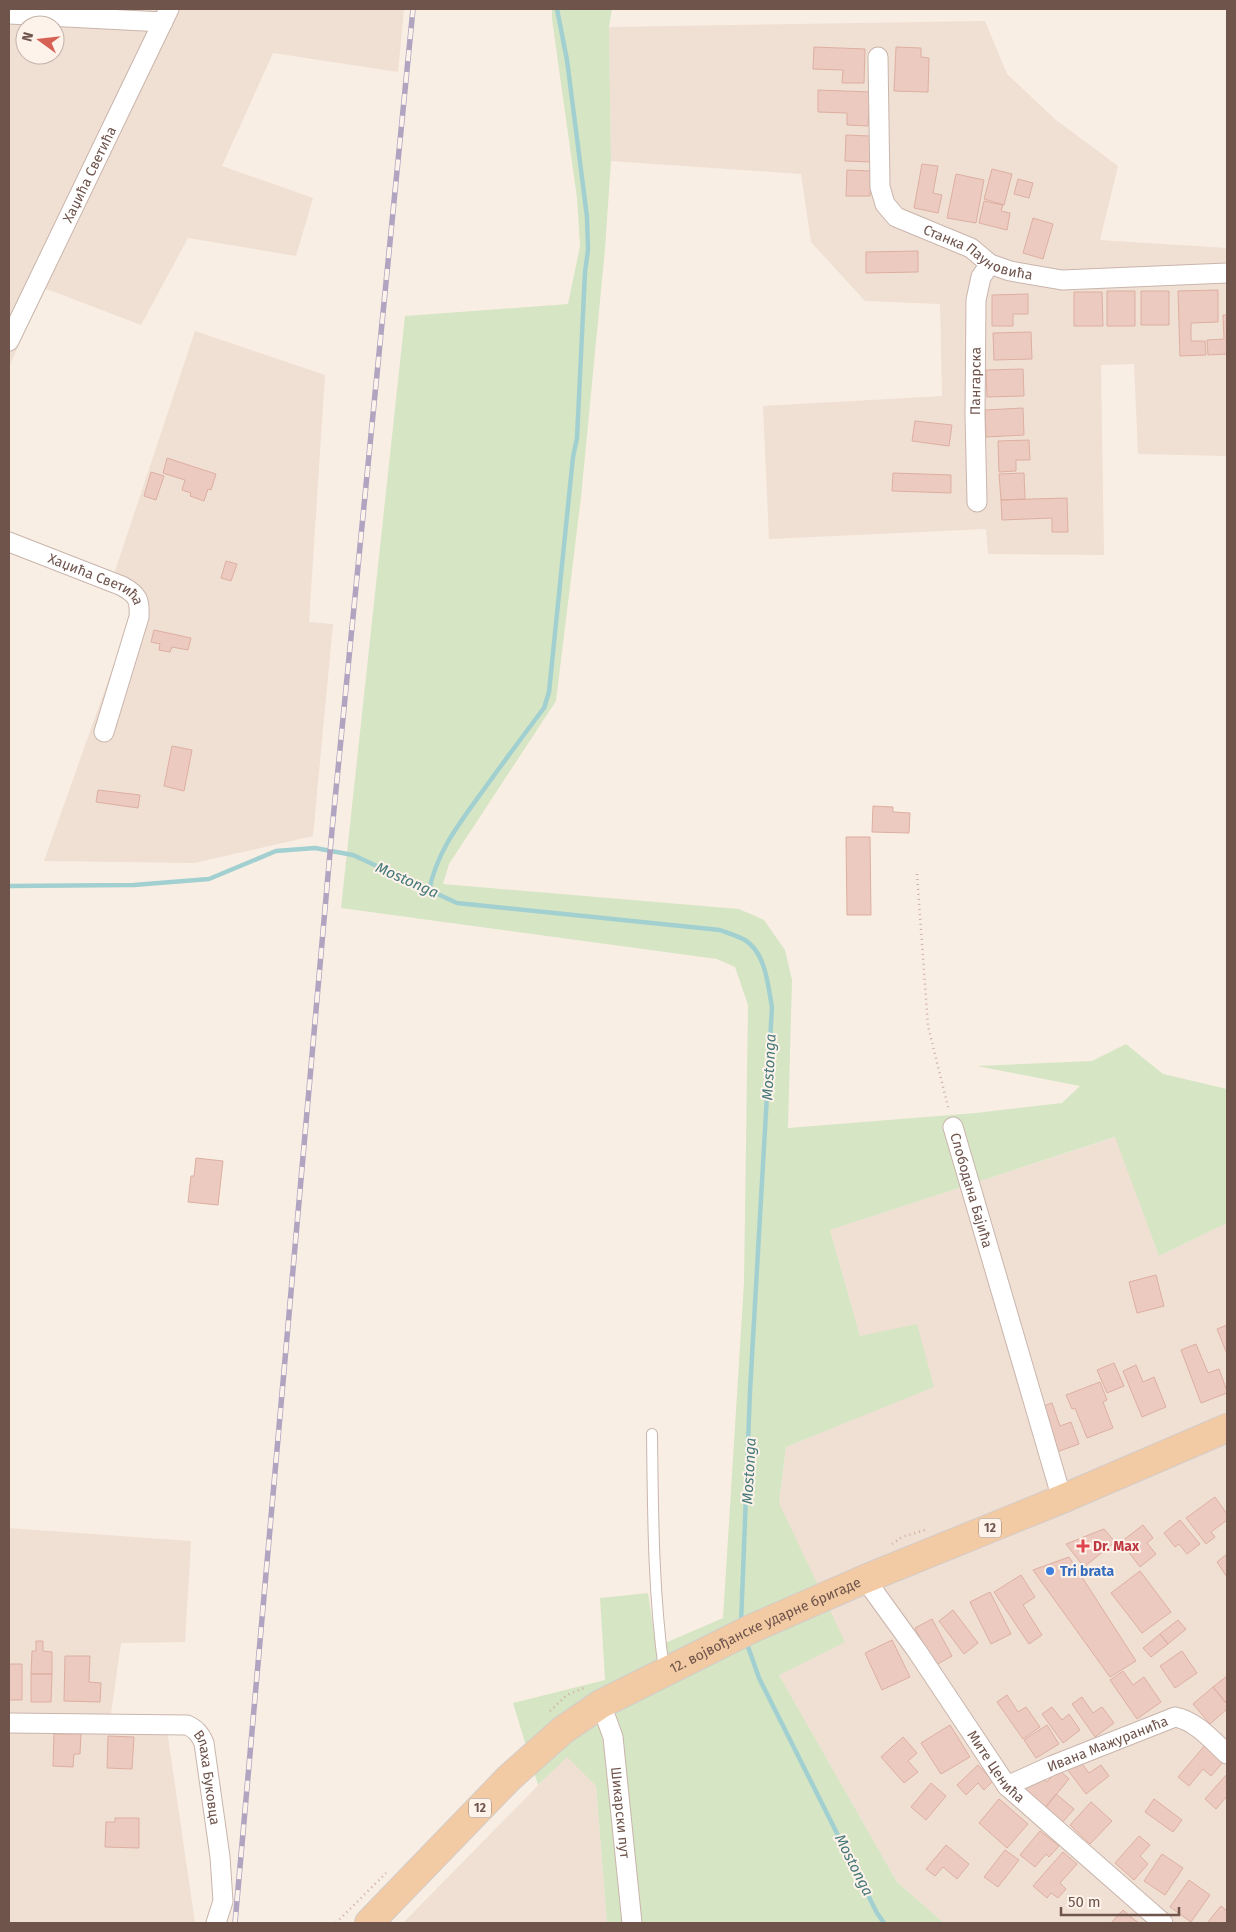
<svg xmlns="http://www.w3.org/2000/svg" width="1236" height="1932" font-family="'Fira Sans',sans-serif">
<rect width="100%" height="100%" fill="#f9eee4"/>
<path fill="#f0dfd3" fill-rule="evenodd" d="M9 9H404L398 72 273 53 222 166 313 198 296 256 188 238 141 325 44 288 9 367ZM25 25H55V55H25Z
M985 21 1007 74 1056 120 1118 166 1100 240 1227 248V456L1138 454 1134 364 1101 365 1104 555 988 554 986 529 769 539 763 406 942 396 940 304 865 301 811 242 801 174 611 161 609 27Z
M195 331 325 375 309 622 333 624 313 836 194 863 44 861 141 588 114 574Z
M1116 1137 1159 1256 1227 1223V1923H944L897 1882 779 1675V1503L786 1447 934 1386 860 1336 830 1230Z
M9 1528 191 1541 185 1642 121 1643 109 1728 167 1730 195 1923H9Z
M567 1756 596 1786 607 1923H403Z"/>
<path fill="#d6e5c4" d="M552 9H612L609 27 611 161 605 249 581 497 556 701 449 864 443 884 739 909 764 920 785 950 792 980 788 1128 976 1113 1062 1103 1080 1086 977 1066 1092 1061 1126 1044 1163 1074 1227 1089V1223L1159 1256 1115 1137 830 1230 860 1336 917 1324 934 1387 786 1447 779 1503 845 1642 779 1675 897 1882 944 1923H607L596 1786 567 1757 538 1785 513 1703 605 1680 600 1598 648 1593 656 1647 723 1618 744 1282 748 1005 735 967 717 959 341 908 405 316 568 304 580 246 577 198 552 19Z"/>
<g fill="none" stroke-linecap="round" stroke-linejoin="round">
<path stroke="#a2d0d1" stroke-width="4.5" d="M9 886 134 885 209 879 276 851 315 848 353 855 457 903 720 930C728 933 738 936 745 940 766 953 768 986 772 1007L750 1391 741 1624
M429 891C437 849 463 819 487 785 506 759 525 733 544 708L549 692 573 457 577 438 585 272 588 250 587 217 567 60 557 9
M746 1641 759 1678 877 1913 884 1923"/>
</g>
<path fill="#eccabf" stroke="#ddafa1" d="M814 47 865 49 864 83H842L843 70 813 69Z
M896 47 921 48V57L929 58 928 92 894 91Z
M818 90 870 92 868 126 847 125V113L818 112Z
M846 135 870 136V162L845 161Z
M922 164 938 166 933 193 942 195 938 213 914 208Z
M992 169 1012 174 1004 205 984 199Z
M847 170 871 171 870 196H846Z
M956 174 984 180 976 223 947 218Z
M1018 179 1033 183 1029 198 1014 194Z
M984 201 1003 205 1001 211 1010 213 1007 230 979 223Z
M1033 218 1053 224 1043 259 1023 253Z
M918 251V272L866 273V252Z
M1218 290V322L1191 323V341H1205L1206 355 1180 356 1178 291Z
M1107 291H1135V326H1107Z
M1141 291H1169V325H1141Z
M1074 292H1102L1103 326H1074Z
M1028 294V314H1013V326H992V295Z
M1223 315H1227V354L1208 355 1207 340 1224 339Z
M1031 332 1032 359 994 360 993 333Z
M1023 369 1024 396 987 397 986 370Z
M1023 408 1024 435 986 437 985 410Z
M915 421 952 425 949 446 912 441Z
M1029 440 1030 460H1016V471L999 472 998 441Z
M167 458 216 474 211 490 208 489 204 501 190 496 191 493 182 490 185 480 163 473Z
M151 472 164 476 156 500 144 496Z
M893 473 951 475V493L892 491Z
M1024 473 1025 499 1001 500 999 474Z
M1067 498 1068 532H1052V518L1002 520 1001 500Z
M226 561 237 564 231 581 221 578Z
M154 630 191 638 188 650 172 647 170 652 159 650 160 644 151 642Z
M172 746 192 750 184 791 164 786Z
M98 790 140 795 138 808 96 802Z
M873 806 893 807V812L910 813 909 833 872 832Z
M846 837H870L871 915H847Z
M196 1158 223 1161 218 1205 188 1202 191 1176H194Z
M1156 1275 1164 1306 1137 1313 1129 1282Z
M1227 1325V1354L1217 1329Z
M1196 1344 1208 1373 1219 1369 1227 1391V1393L1201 1403 1181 1350Z
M1114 1363 1124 1386 1107 1393 1097 1370Z
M1136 1365 1143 1382 1154 1377 1166 1407 1142 1417 1123 1371Z
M1100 1382 1107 1400 1103 1402 1113 1428 1087 1438 1075 1408 1072 1409 1066 1395Z
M1052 1403 1060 1426 1071 1422 1079 1444 1054 1453 1038 1408Z
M1215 1497 1227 1514V1520L1211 1532 1215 1537 1206 1544 1186 1518Z
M1180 1520 1200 1544 1187 1554 1179 1544 1175 1547 1164 1533Z
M1143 1525 1153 1538 1147 1543 1156 1554 1140 1567 1121 1542Z
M1104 1529 1115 1542 1084 1567 1066 1544Z
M1227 1554V1577L1217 1562Z
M1069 1557 1136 1661 1110 1677 1033 1570Z
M1140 1571 1171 1612 1142 1633 1111 1593Z
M1021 1575 1035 1597 1023 1605 1042 1635 1029 1644 994 1592Z
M990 1592 1011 1634 991 1644 970 1602Z
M953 1610 978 1643 964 1654 939 1621Z
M932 1619 952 1656 934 1666 915 1628Z
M1178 1620 1186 1629 1168 1644 1160 1634Z
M1160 1634 1168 1644 1151 1657 1143 1648Z
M892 1640 910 1677 882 1690 865 1653Z
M36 1641H43V1651L52 1652V1674H31L32 1651H36Z
M1182 1651 1197 1673 1175 1688 1160 1666Z
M65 1656H90L89 1682 101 1683 100 1702 64 1701Z
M9 1664H22V1700H9Z
M1123 1671 1133 1685 1144 1677 1161 1702 1137 1719 1110 1680Z
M31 1674H52L51 1702H31Z
M1227 1676V1704L1213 1687Z
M1213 1687 1227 1704V1709L1210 1724 1193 1704Z
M1007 1695 1018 1712 1026 1707 1040 1727 1023 1739 997 1702Z
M1082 1697 1093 1713 1102 1707 1114 1723 1095 1737 1072 1704Z
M1052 1707 1062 1720 1069 1714 1080 1730 1063 1743 1042 1714Z
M950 1725 970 1757 941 1774 921 1743Z
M1047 1725 1059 1744 1036 1758 1024 1740Z
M54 1734H81L80 1754H74L73 1767 53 1766Z
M108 1736 134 1737 132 1769 107 1768Z
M903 1737 917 1753 908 1761 918 1772 904 1783 881 1757Z
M1206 1744 1225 1760 1211 1776 1203 1769 1189 1786 1178 1777Z
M1079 1760 1089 1773 1101 1765 1109 1776 1086 1794 1067 1769Z
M978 1765 993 1781 984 1790 978 1783 966 1795 957 1785Z
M1058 1769 1069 1779 1045 1808 1024 1791 1038 1774 1047 1782Z
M1227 1774V1796L1216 1809 1205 1799Z
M931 1783 946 1796 926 1820 911 1807Z
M1056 1794 1074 1809 1062 1823 1045 1808Z
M999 1799 1028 1824 1007 1848 979 1823Z
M1154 1799 1182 1820 1173 1832 1145 1812Z
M1091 1802 1112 1821 1090 1844 1070 1825Z
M115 1818H139V1848L105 1847 106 1822H115Z
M1040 1831 1059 1846 1049 1857 1046 1854 1035 1867 1020 1855Z
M1139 1836 1150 1845 1140 1856 1148 1864 1134 1880 1115 1863Z
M946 1845 969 1864 957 1879 943 1867 935 1876 926 1869Z
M1005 1850 1019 1860 998 1887 984 1877Z
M1063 1852 1077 1864 1060 1883 1066 1889 1058 1898 1051 1893 1047 1898 1033 1886Z
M1162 1854 1183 1868 1165 1895 1144 1881Z
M1189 1880 1210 1895 1191 1922 1170 1907Z
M1221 1906 1227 1911V1923H1207Z
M1123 1910 1132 1918 1139 1923H1111Z"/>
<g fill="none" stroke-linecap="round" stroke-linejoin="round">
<defs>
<path id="lane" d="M652 1434C653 1513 653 1591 664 1670"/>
<g id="street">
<path d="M9 14 163 22"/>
<path id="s1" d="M878 57 880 187 885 204 896 217 971 248 990 264 1010 271 1062 280 1227 273"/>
<path id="s2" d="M9 341 169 9"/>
<path id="s3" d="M977 502 975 414 976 300 981 277 990 264"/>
<path id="s4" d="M9 542 122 586C138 595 140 600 139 617L104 732"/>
<path id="s5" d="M953 1127 1062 1499"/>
<path id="s6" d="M865 1579 917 1651 1007 1786 1163 1923"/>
<path id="s7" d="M601 1704 613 1737 632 1923"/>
<path id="s8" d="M9 1723 187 1725C196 1729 200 1734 204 1743L220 1857 223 1901 216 1923"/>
<path id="s9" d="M1007 1786 1051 1766 1175 1717C1196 1721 1212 1740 1227 1754"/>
</g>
<g id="primary">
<path id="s10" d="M369 1923 509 1778 563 1730 601 1704 753 1628 865 1579 1062 1499 1227 1428"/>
</g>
</defs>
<use href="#lane" stroke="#c9b5ac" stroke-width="12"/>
<use href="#street" stroke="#c9b5ac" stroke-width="21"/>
<use href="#primary" stroke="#d4ccc9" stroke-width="30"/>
<path stroke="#d0aea2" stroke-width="2.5" stroke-dasharray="1 4" stroke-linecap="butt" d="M917 874 928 1026 949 1111
M892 1544 902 1537 928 1529
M550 1711 567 1695 584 1688
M336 1923 386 1873"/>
<use href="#lane" stroke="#fff" stroke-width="10"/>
<use href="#street" stroke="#fff" stroke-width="19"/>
<use href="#primary" stroke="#f2caa3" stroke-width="28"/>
<defs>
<path id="rail" d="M235 1923 332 830 413 9"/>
</defs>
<use href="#rail" stroke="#b0a4c1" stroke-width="5.5"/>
<use href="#rail" stroke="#fdf3ea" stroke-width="4" stroke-dasharray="11" stroke-linecap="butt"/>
</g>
<path fill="#e0444e" stroke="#fdf3ea" stroke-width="2" d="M1080.5 1538.5h5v5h5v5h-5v5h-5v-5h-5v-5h5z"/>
<circle fill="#3f7fe0" stroke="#fdf3ea" stroke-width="2" cx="1050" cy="1571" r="5"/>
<g text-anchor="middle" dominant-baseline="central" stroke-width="4" stroke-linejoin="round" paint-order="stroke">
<g fill="#fdf3ea" stroke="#9a847b" stroke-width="1">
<rect x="979" y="1518.5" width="22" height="19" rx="4"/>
<rect x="469" y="1798.5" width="22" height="19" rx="4"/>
</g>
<g font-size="12" font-weight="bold" fill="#6f544c">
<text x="990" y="1528">12</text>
<text x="480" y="1808">12</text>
</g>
<g font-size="14" fill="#6f544c" stroke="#fdf3ea">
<text stroke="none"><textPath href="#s2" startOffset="185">Хаџића Светића</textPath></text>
<text stroke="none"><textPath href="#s1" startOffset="255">Станка Пауновића</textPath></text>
<text stroke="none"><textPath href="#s3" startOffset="121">Пангарска</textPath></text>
<text stroke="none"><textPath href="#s4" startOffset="95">Хаџића Светића</textPath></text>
<text stroke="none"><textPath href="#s5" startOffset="66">Слободана Бајића</textPath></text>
<text stroke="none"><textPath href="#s10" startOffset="502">12. војвођанске ударне бригаде</textPath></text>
<text stroke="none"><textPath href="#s9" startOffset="109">Ивана Мажуранића</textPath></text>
<text stroke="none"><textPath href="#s6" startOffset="229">Мите Ценића</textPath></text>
<text stroke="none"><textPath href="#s8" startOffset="238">Влаха Буковца</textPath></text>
<text stroke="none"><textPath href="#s7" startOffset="111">Шикарски пут</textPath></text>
</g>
<g font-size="14" font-weight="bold" fill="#be3a42" stroke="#fdf3ea" text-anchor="start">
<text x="1093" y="1546">Dr. Max</text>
</g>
<g font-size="14" font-weight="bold" fill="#366cbe" stroke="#fdf3ea" text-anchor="start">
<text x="1060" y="1571">Tri brata</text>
</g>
<g font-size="15" font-style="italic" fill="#46787a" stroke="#fdf3ea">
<text transform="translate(407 880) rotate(24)">Mostonga</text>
<text transform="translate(769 1067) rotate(-87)">Mostonga</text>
<text transform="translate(749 1471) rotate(-87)">Mostonga</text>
<text transform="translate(854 1865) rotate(63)">Mostonga</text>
</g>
</g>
<rect width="1236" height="1932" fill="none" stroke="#6f544c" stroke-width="20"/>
<g transform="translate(40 40) rotate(285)"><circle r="24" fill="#fdf3ea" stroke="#c4b3ab"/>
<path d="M0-4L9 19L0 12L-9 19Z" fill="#d76155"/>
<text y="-8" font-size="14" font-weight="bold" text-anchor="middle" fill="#6f544c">N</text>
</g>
<path d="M1061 1907v8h118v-8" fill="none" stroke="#6f544c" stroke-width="2.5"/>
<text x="1068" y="1907" font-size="15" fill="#6f544c" stroke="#fdf3ea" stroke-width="4" paint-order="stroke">50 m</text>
</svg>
